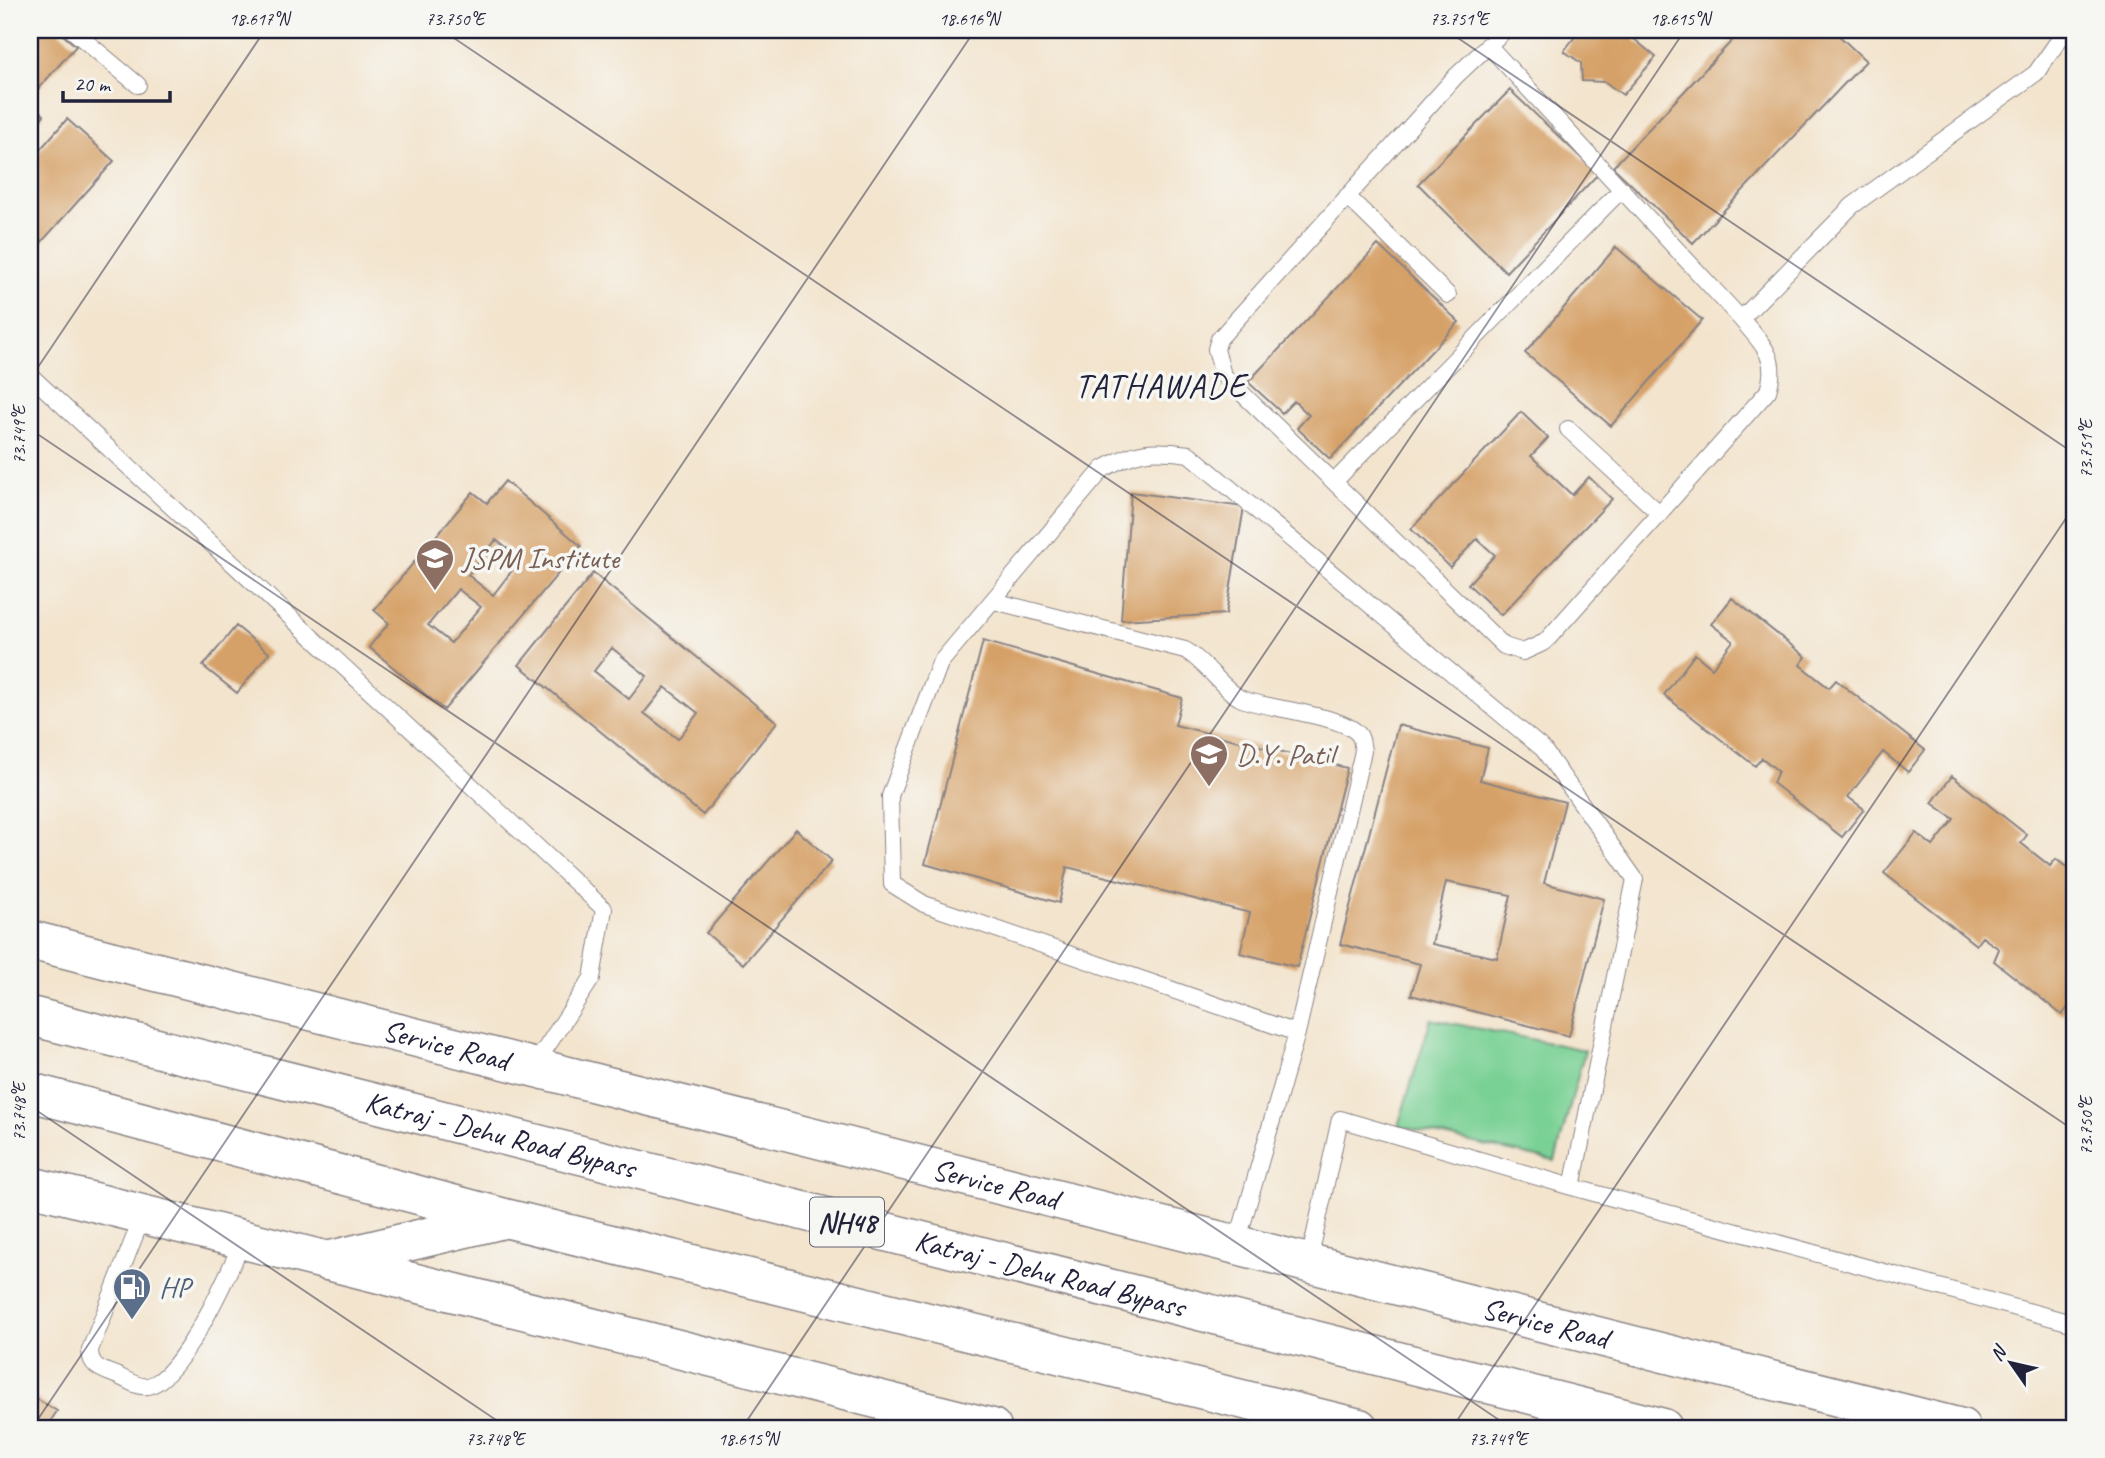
<svg xmlns="http://www.w3.org/2000/svg" width="2105" height="1458" font-family="Caveat,sans-serif">
<rect width="100%" height="100%" fill="#f6f6f2"/>
<filter id="ink" filterUnits="userSpaceOnUse"><feTurbulence type="fractalNoise" baseFrequency=".0143" numOctaves="2"/><feDisplacementMap in="SourceGraphic" scale="14" xChannelSelector="R" yChannelSelector="G"/><feConvolveMatrix kernelMatrix="1 2 1 2 8 2 1 2 1" color-interpolation-filters="sRGB"/></filter>
<filter id="wash" filterUnits="userSpaceOnUse"><feTurbulence type="fractalNoise" baseFrequency=".00686" numOctaves="4" result="noise"/><feDisplacementMap in="SourceGraphic" scale="28" xChannelSelector="R" yChannelSelector="G"/><feGaussianBlur stdDeviation="1.57" result="paint"/><feColorMatrix in="noise" values="0 0 0 0 0 0 0 0 0 0 0 0 0 0 0 0 0 1.4 0 .05"/><feComposite in="paint" operator="in"/></filter>
<g filter="url(#wash)">
<rect width="100%" height="100%" fill="#f3e4cd"/>
<path fill="#7ad195" stroke="#4e7a68" stroke-width="2" d="M1431 1019 1585 1050 1555 1161 1398 1126Z"/>
<g id="blocks">
<path fill="#d6a167" fill-rule="evenodd" d="M30 30H57L76 46 30 98Z
M1580 30H1623L1656 57 1623 95 1605 82 1582 81 1581 63 1564 51Z
M1742 30H1833L1866 61 1693 243 1613 167Z
M1510 90 1598 174 1506 272 1418 184Z
M30 102 44 115 30 131Z
M67 119 114 161 30 255V161Z
M1378 245 1459 322 1330 459 1297 428 1309 415 1294 401 1282 413 1248 382Z
M1616 247 1702 320 1611 426 1525 353Z
M1521 412 1548 438 1531 456 1572 495 1589 477 1612 499 1501 615 1468 584 1495 555 1477 539 1450 567 1411 529Z
M505 481 581 546 444 710 369 647 389 623 374 610 473 492 487 503ZM496 540 521 559 493 595 468 575ZM458 589 481 607 451 643 428 625Z
M1131 492 1244 507 1226 614 1121 620Z
M593 573 777 722 703 815 519 665ZM612 648 647 676 629 699 594 671ZM665 687 698 713 678 739 644 713Z
M1732 598 1806 657 1800 665 1829 688 1836 680 1925 750 1908 772 1883 752 1848 797 1864 809 1842 837 1773 783 1778 771 1762 758 1755 766 1664 695 1695 654 1712 668 1733 641 1711 624Z
M236 626 269 653 237 693 203 666Z
M983 641 1182 698 1175 725 1347 768 1297 967 1240 953 1250 913 1067 867 1059 903 925 864Z
M1398 725 1488 748 1480 780 1565 802 1544 883 1604 899 1569 1036 1411 995 1420 964 1340 944ZM1446 882 1511 895 1497 958 1432 944Z
M1952 776 2027 835 2021 843 2050 866 2056 859 2075 874V966L2069 975 2075 980V998L2062 1015 1994 961 1999 949 1982 937 1976 945 1884 873 1916 833 1933 846 1954 819 1932 803Z
M796 829 832 861 743 964 706 933Z
M30 1395 57 1411 46 1428H30Z"/>
</g>
</g>
<g filter="url(#ink)">
<use href="#blocks" fill-opacity="0" stroke="#8a8384" stroke-width="2"/>
<g fill="none" stroke-linecap="round" stroke-linejoin="round">
<defs>
<path id="service" d="M72 30 138 85
M1488 45 1741 319C1762 344 1779 357 1768 391L1545 642 1523 652 1504 646 1223 375 1216 349 1219 339 1456 76 1505 30
M1347 196 1448 295
M1741 319 1852 206 2036 73 2066 30
M30 375 604 909 592 978 534 1066
M1568 429 1660 514
M1334 482 1622 189
M994 601 1185 650C1206 662 1225 692 1242 699 1267 709 1345 715 1359 735 1362 739 1362 746 1363 751L1297 1033
M1572 1187 2075 1324
M143 1215 90 1350C90 1368 103 1370 118 1376 127 1380 139 1388 148 1386 182 1380 230 1270 243 1240
M1237 1243 1297 1033 924 904 892 884 890 796 940 663 1103 469C1136 450 1151 449 1189 454L1543 749 1635 879 1572 1187 1340 1119 1309 1261"/>
<g id="primary">
<path id="s1" d="M30 940 1961 1428"/>
<path d="M30 1186 992 1428"/>
</g>
<g id="trunk">
<path id="s2" d="M30 1016 1663 1428"/>
<path d="M30 1092 505 1218 1359 1428"/>
<path d="M327 1261 499 1220"/>
</g>
</defs>
<use href="#service" stroke="#8a8384" stroke-width="18"/>
<use href="#primary" stroke="#8a8384" stroke-width="41"/>
<use href="#trunk" stroke="#8a8384" stroke-width="41"/>
<use href="#service" stroke="#fff" stroke-width="16"/>
<use href="#primary" stroke="#fff" stroke-width="38"/>
<use href="#trunk" stroke="#fff" stroke-width="38"/>
</g>
</g>
<path fill="none" stroke="#22223b" stroke-width="2" stroke-opacity="0.45" d="M442 30 2075 1131M1446 30 2075 454M30 379 265 30M30 429 1511 1428M30 1106 508 1428M32 1428 975 30M742 1428 1685 30M1452 1428 2075 505"/>
<defs>
<symbol id="university-pin" viewBox="-11 -11 22 30"><path d="M0 17L-7.5 6A9.5 9.5 0 1 1 7.5 6Z" fill="#8d6e63" stroke="#f6f6f2"/><path d="M0-5L7-2L0 1L-7-2ZM-4 1L0 2.5L4 1V4Q0 6-4 4Z" fill="#fff"/></symbol>
<symbol id="fuel-pin" viewBox="-11 -11 22 30"><path d="M0 17L-7.5 6A9.5 9.5 0 1 1 7.5 6Z" fill="#5c6f8a" stroke="#f6f6f2"/><path d="M-5.5-6h7V0h2V4h1.3V-2.5L3-4.5l.8-.8L6-3V5H2.5V1h-1V6h-7ZM-4.2-4.7v3.2H.2V-4.7Z" fill="#fff"/></symbol>
</defs>
<g fill-rule="evenodd">
<use href="#university-pin" x="413" y="536" width="44" height="60"/>
<use href="#university-pin" x="1187" y="732" width="44" height="60"/>
<use href="#fuel-pin" x="110" y="1265" width="44" height="60"/>
</g>
<g text-anchor="middle" dominant-baseline="central" stroke-width="7" stroke-linejoin="round" paint-order="stroke">
<rect fill="#f6f6f2" stroke="#626272" stroke-width="2" x="810" y="1197.5" width="74" height="49" rx="5"/>
<g font-size="28" font-weight="bold" fill="#22223b">
<text x="847" y="1222">NH48</text>
</g>
<g font-size="30" fill="#785e54" stroke="#f6f6f2" text-anchor="start">
<text x="462" y="558">JSPM Institute</text>
<text x="1236" y="754">D.Y. Patil</text>
</g>
<g font-size="30" fill="#22223b" stroke="#f6f6f2">
<text stroke="none"><textPath href="#s1" startOffset="429">Service Road</textPath></text>
<text stroke="none"><textPath href="#s2" startOffset="485">Katraj - Dehu Road Bypass</textPath></text>
<text stroke="none"><textPath href="#s1" startOffset="996">Service Road</textPath></text>
<text stroke="none"><textPath href="#s2" startOffset="1052">Katraj - Dehu Road Bypass</textPath></text>
<text stroke="none"><textPath href="#s1" startOffset="1563">Service Road</textPath></text>
</g>
<g font-size="30" fill="#4e5e75" stroke="#f6f6f2" text-anchor="start">
<text x="159" y="1287">HP</text>
</g>
<g font-size="33" letter-spacing="2" fill="#22223b" stroke="#f6f6f2">
<text x="1161" y="386">TATHAWADE</text>
</g>
</g>
<rect width="2105" height="1458" fill="none" stroke="#f6f6f2" stroke-width="77"/>
<g transform="translate(2011 1363) rotate(304)" stroke="#f6f6f2" stroke-width="5" paint-order="stroke">
<path d="M0-5L12 26L0 18L-12 26Z" fill="#22223b"/>
<text y="-10" font-size="19" font-weight="bold" text-anchor="middle" fill="#22223b">N</text>
</g>
<path d="M63 91v10h107v-10" fill="none" stroke="#22223b" stroke-width="3.5"/>
<text x="74" y="91" font-size="21" fill="#22223b" stroke="#f6f6f2" stroke-width="5" paint-order="stroke">20 m</text>
<rect x="38" y="38" width="2028" height="1382" fill="none" stroke="#22223b" stroke-width="2.5"/>
<g font-size="18" text-anchor="middle" fill="#22223b">
<text x="259" y="25">18.617°N</text>
<text x="455" y="25">73.750°E</text>
<text x="969" y="25">18.616°N</text>
<text x="1459" y="25">73.751°E</text>
<text x="1680" y="25">18.615°N</text>
<text transform="translate(19 435) rotate(-90)" y="6">73.749°E</text>
<text transform="translate(2086 449) rotate(-90)" y="6">73.751°E</text>
<text transform="translate(19 1112) rotate(-90)" y="6">73.748°E</text>
<text transform="translate(2086 1126) rotate(-90)" y="6">73.750°E</text>
<text x="495" y="1445">73.748°E</text>
<text x="748" y="1445">18.615°N</text>
<text x="1498" y="1445">73.749°E</text>
</g>
</svg>
